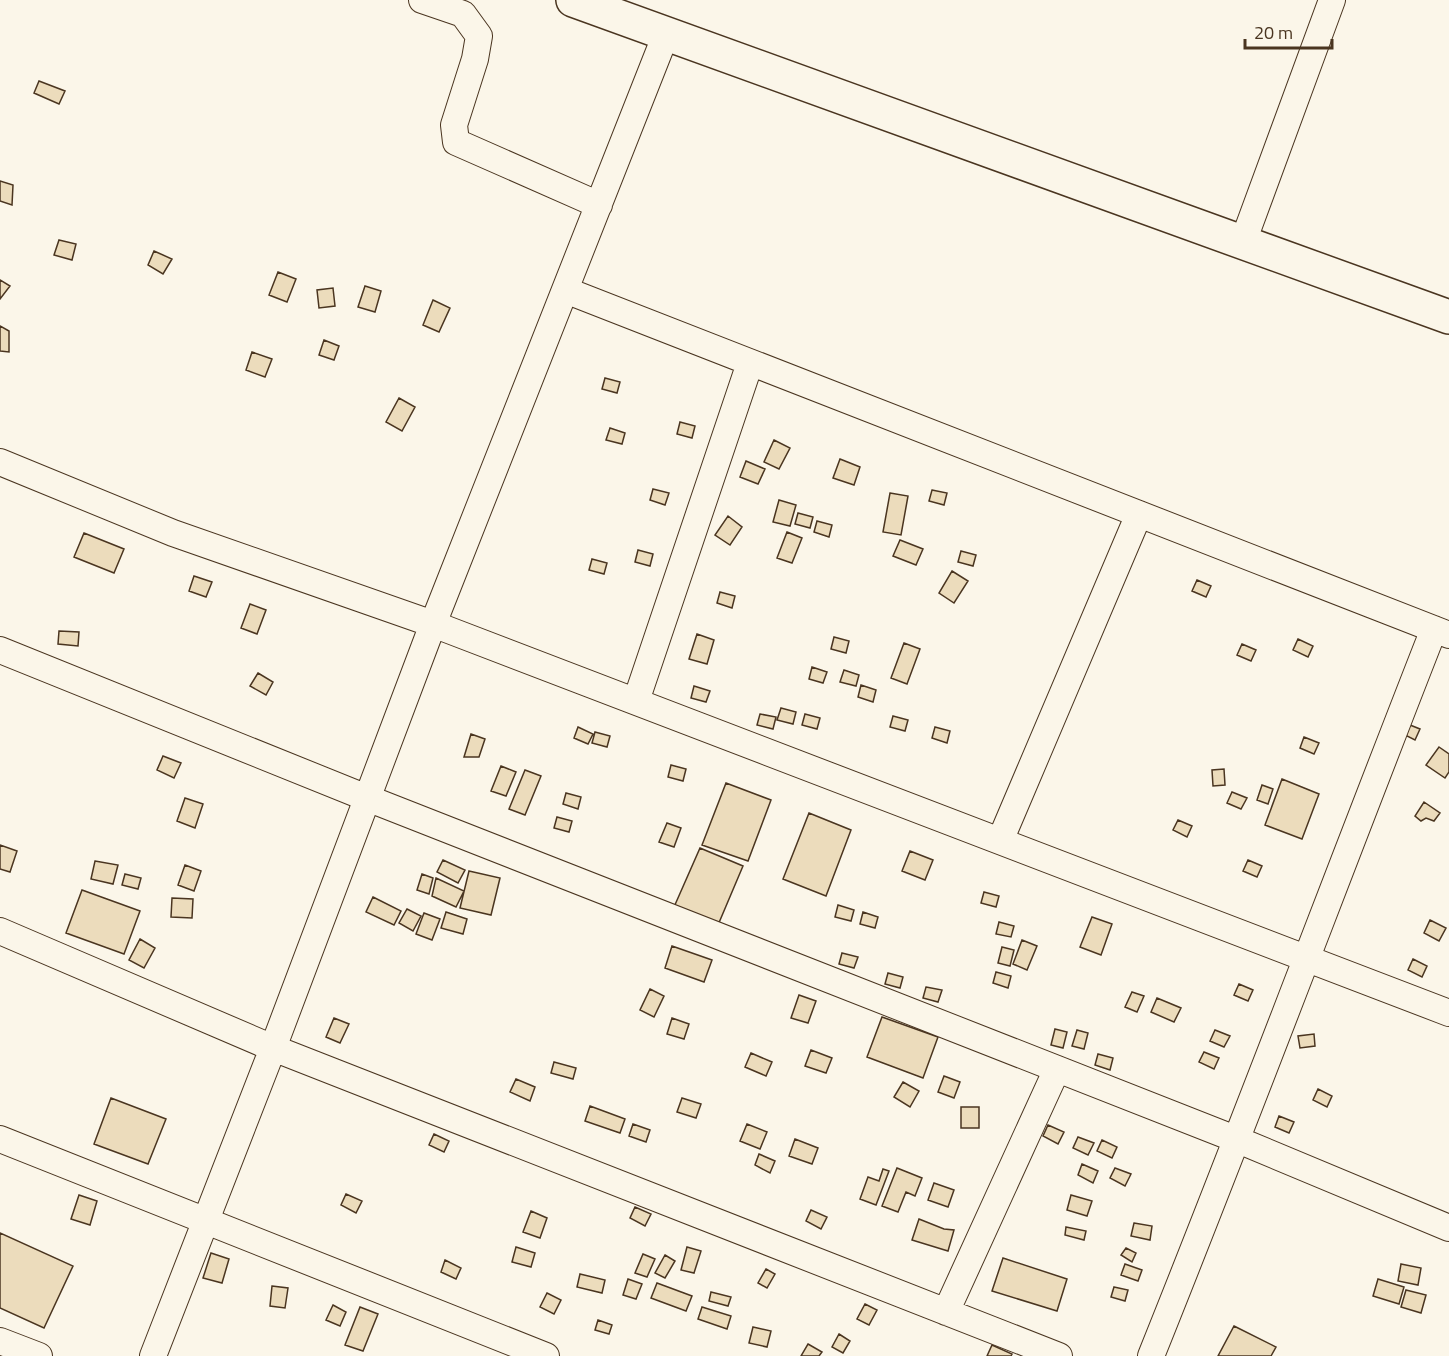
<svg xmlns="http://www.w3.org/2000/svg" width="1449" height="1356" font-family="'Titillium Web',sans-serif">
<rect width="100%" height="100%" fill="#fbf6e9"/>
<path fill="#ecdcbc" stroke="#4a3520" stroke-width="1.5" d="M39 81 65 91 59 104 34 93Z
M0 181 13 185 12 205 0 201Z
M59 240 76 244 72 260 54 255Z
M154 251 172 259 163 274 148 265Z
M278 272 296 279 287 302 269 295Z
M0 280 10 286 0 299Z
M365 286 381 291 375 312 358 307Z
M333 288 335 306 319 308 317 290Z
M433 300 450 308 439 332 423 325Z
M0 326 9 331V352L0 351Z
M324 340 339 346 334 360 319 355Z
M252 352 272 359 265 377 246 370Z
M605 378 620 382 617 393 602 389Z
M399 398 415 407 402 431 386 422Z
M680 422 695 426 692 438 677 434Z
M610 428 625 433 622 444 606 440Z
M774 440 790 448 779 469 764 462Z
M840 459 860 467 854 485 833 478Z
M746 461 765 469 758 484 740 477Z
M653 489 669 493 665 505 650 500Z
M932 490 947 493 944 505 929 501Z
M890 493 908 496 901 535 883 532Z
M779 500 796 505 790 526 773 522Z
M798 513 813 517 810 528 795 524Z
M728 516 742 527 730 545 715 535Z
M817 521 832 525 829 537 814 532Z
M787 532 802 538 792 563 777 558Z
M84 533 124 549 114 573 74 557Z
M900 540 923 549 916 565 893 556Z
M638 550 653 554 650 566 635 562Z
M961 551 976 555 973 566 958 562Z
M592 559 607 563 604 574 589 570Z
M952 571 968 581 954 603 939 593Z
M194 576 212 582 206 597 189 591Z
M1197 580 1211 586 1206 597 1192 591Z
M720 592 735 596 732 608 717 603Z
M250 604 266 610 257 634 241 628Z
M59 631 79 632 78 646 58 644Z
M697 634 714 640 707 664 689 659Z
M834 637 849 641 846 653 831 649Z
M1298 639 1313 646 1308 657 1293 650Z
M904 643 920 649 907 684 891 678Z
M1242 644 1256 650 1251 661 1237 655Z
M812 667 827 672 823 683 809 679Z
M844 670 859 675 856 686 840 682Z
M258 673 273 682 266 695 250 686Z
M861 685 876 690 873 702 858 697Z
M694 686 710 691 706 702 691 698Z
M781 708 796 712 793 724 777 720Z
M760 714 776 717 773 729 757 725Z
M805 714 820 718 817 729 802 725Z
M893 716 908 720 905 731 890 727Z
M1405 723 1420 729 1415 740 1401 733Z
M578 727 593 734 588 744 574 738Z
M935 727 950 731 947 743 932 738Z
M595 732 610 736 607 747 592 743Z
M471 734 485 739 479 757H464Z
M1304 737 1319 743 1314 754 1300 748Z
M1439 747 1449 754V772L1445 778 1426 765Z
M163 756 181 763 174 778 157 770Z
M671 765 686 769 683 781 668 777Z
M501 766 516 772 506 796 491 791Z
M1224 769 1225 785 1213 786 1212 770Z
M525 770 541 776 525 815 509 809Z
M1282 779 1319 794 1302 839 1265 825Z
M726 783 771 800 748 861 702 845Z
M1262 785 1273 789 1268 804 1257 800Z
M1232 792 1247 798 1241 809 1227 803Z
M566 793 581 797 578 809 563 804Z
M185 798 203 804 195 828 177 821Z
M1424 802 1440 813 1434 821 1426 818 1421 821 1415 816Z
M809 813 851 830 826 896 783 879Z
M557 817 572 821 569 832 554 828Z
M1178 820 1192 826 1187 837 1173 830Z
M667 823 681 828 674 847 659 842Z
M0 845 17 851 10 872 0 869Z
M700 848 743 866 718 925 674 907Z
M910 851 933 860 925 880 902 871Z
M443 860 465 870 458 883 437 872Z
M1248 860 1262 866 1257 877 1243 871Z
M95 861 118 865 113 884 91 879Z
M185 865 201 871 194 891 178 885Z
M469 871 500 878 491 915 460 908Z
M125 874 141 878 138 889 122 885Z
M422 874 433 878 429 894 417 890Z
M436 878 464 891 456 907 432 896Z
M82 890 140 911 124 954 66 933Z
M984 892 999 896 996 907 981 903Z
M373 897 401 911 394 925 366 912Z
M172 898 193 899 192 918 171 917Z
M838 905 854 910 851 921 835 917Z
M407 909 421 916 413 931 399 923Z
M446 912 467 919 463 934 441 928Z
M863 912 878 917 875 928 860 924Z
M424 913 440 919 432 940 416 934Z
M1092 917 1112 924 1101 955 1080 947Z
M1430 920 1446 928 1439 941 1424 933Z
M999 922 1014 926 1011 937 996 934Z
M140 939 155 948 144 968 129 960Z
M1022 940 1037 946 1027 970 1013 964Z
M672 946 712 960 704 982 665 968Z
M1002 947 1014 950 1010 966 998 963Z
M842 953 858 957 854 968 839 964Z
M1413 959 1427 966 1422 977 1408 970Z
M996 972 1011 976 1008 988 993 983Z
M888 973 903 977 900 988 885 984Z
M1239 984 1253 990 1248 1001 1234 995Z
M926 987 942 990 938 1002 923 998Z
M650 989 664 996 654 1017 640 1010Z
M1132 992 1144 996 1137 1012 1125 1007Z
M799 995 816 1001 808 1023 791 1018Z
M1157 998 1181 1008 1174 1022 1151 1012Z
M882 1017 938 1037 923 1078 867 1057Z
M334 1018 349 1024 340 1043 326 1037Z
M672 1018 689 1024 684 1039 667 1034Z
M1055 1029 1067 1032 1063 1048 1051 1045Z
M1077 1030 1088 1033 1084 1049 1072 1046Z
M1215 1030 1230 1036 1224 1047 1210 1041Z
M1314 1034 1315 1046 1300 1048 1298 1036Z
M811 1050 832 1058 826 1073 805 1066Z
M1204 1052 1219 1058 1214 1069 1199 1062Z
M751 1053 772 1062 766 1076 745 1067Z
M1098 1054 1113 1058 1110 1070 1095 1065Z
M554 1062 576 1068 573 1079 551 1073Z
M944 1076 960 1082 954 1098 938 1092Z
M516 1079 535 1087 530 1101 510 1092Z
M903 1082 919 1091 910 1107 894 1097Z
M1318 1089 1332 1096 1327 1107 1313 1100Z
M111 1098 166 1119 148 1164 94 1144Z
M682 1098 701 1104 696 1118 677 1112Z
M590 1106 625 1119 620 1133 585 1121Z
M961 1107H979V1128H961Z
M1279 1116 1294 1122 1289 1133 1275 1127Z
M633 1124 650 1130 646 1142 629 1136Z
M747 1124 767 1132 760 1149 740 1141Z
M1048 1125 1064 1132 1058 1144 1043 1136Z
M434 1134 449 1141 444 1152 429 1145Z
M1078 1137 1094 1143 1088 1155 1073 1148Z
M795 1139 818 1148 812 1164 789 1156Z
M1102 1140 1117 1147 1112 1158 1097 1151Z
M759 1154 775 1161 770 1173 755 1165Z
M1082 1164 1098 1171 1093 1183 1078 1175Z
M897 1168 922 1178 915 1196 906 1192 898 1212 882 1206Z
M1115 1168 1131 1174 1125 1186 1110 1178Z
M883 1169 889 1171 876 1205 860 1199 868 1177 879 1181Z
M934 1183 954 1190 948 1207 928 1200Z
M346 1194 362 1201 356 1213 341 1205Z
M79 1195 97 1201 90 1225 71 1219Z
M1071 1195 1092 1201 1087 1216 1067 1210Z
M635 1207 651 1214 645 1226 630 1218Z
M811 1210 827 1217 821 1229 806 1221Z
M531 1211 547 1218 540 1238 523 1232Z
M919 1219 944 1229 954 1230 948 1251 912 1240Z
M1134 1223 1152 1226 1150 1240 1131 1236Z
M1066 1227 1086 1231 1084 1240 1065 1235Z
M0 1233 73 1266 44 1328 0 1308Z
M516 1247 535 1253 531 1267 512 1262Z
M687 1247 701 1251 694 1273 681 1270Z
M1126 1248 1136 1253 1132 1262 1121 1255Z
M211 1253 229 1259 222 1283 203 1278Z
M643 1254 655 1259 647 1277 635 1273Z
M665 1255 675 1261 665 1278 655 1273Z
M1003 1258 1067 1279 1057 1311 992 1291Z
M445 1260 461 1268 456 1279 441 1272Z
M1125 1264 1142 1270 1138 1281 1121 1275Z
M1401 1264 1421 1268 1418 1285 1398 1281Z
M766 1269 775 1274 767 1288 758 1283Z
M580 1274 605 1280 602 1293 577 1287Z
M628 1279 642 1284 636 1299 623 1295Z
M1378 1279 1404 1287 1399 1304 1373 1296Z
M657 1283 692 1296 686 1311 651 1298Z
M272 1286 288 1288 285 1308 270 1306Z
M1114 1287 1128 1290 1125 1301 1111 1297Z
M1406 1290 1426 1295 1421 1313 1401 1307Z
M711 1292 731 1297 728 1306 709 1301Z
M547 1293 561 1300 554 1314 540 1307Z
M865 1304 877 1310 869 1325 857 1319Z
M333 1305 346 1312 340 1326 326 1320Z
M360 1307 378 1314 363 1351 345 1345Z
M702 1307 731 1316 727 1329 698 1319Z
M598 1320 612 1325 609 1334 595 1330Z
M1234 1326 1276 1347 1271 1356H1218Z
M753 1327 771 1331 767 1347 749 1343Z
M839 1334 850 1341 843 1353 832 1347Z
M808 1344 822 1352 819 1356H801Z
M992 1345 1012 1354 1011 1356H987Z"/>
<g fill="none" stroke-linecap="round" stroke-linejoin="round">
<defs>
<path id="minor" d="M422 0 463 14 479 36 475 59 454 125 456 142 599 205
M1243 242 1332 0
M565 290 1449 635
M0 462 173 533 433 624 1449 1013
M0 650 367 798 1238 1140 1449 1228
M636 701 750 363
M1000 841 1139 514
M0 931 273 1048 1059 1356
M0 1139 546 1356
M946 1312 1057 1069
M0 1341 39 1356
M153 1356 273 1048 433 624 666 34
M1151 1356C1248 1115 1339 871 1434 629"/>
<path id="tertiary" d="M573 0 1449 317"/>
</defs>
<use href="#minor" stroke="#4a3520" stroke-width="28"/>
<use href="#tertiary" stroke="#4a3520" stroke-width="36"/>
<use href="#minor" stroke="#fbf6e9" stroke-width="26"/>
<use href="#tertiary" stroke="#fbf6e9" stroke-width="33"/>
</g>
<path d="M1245 39v9h87v-9" fill="none" stroke="#4a3520" stroke-width="3"/>
<text x="1254" y="39" font-size="18" fill="#4a3520" stroke="#fbf6e9" stroke-width="4.5" paint-order="stroke">20 m</text>
</svg>
